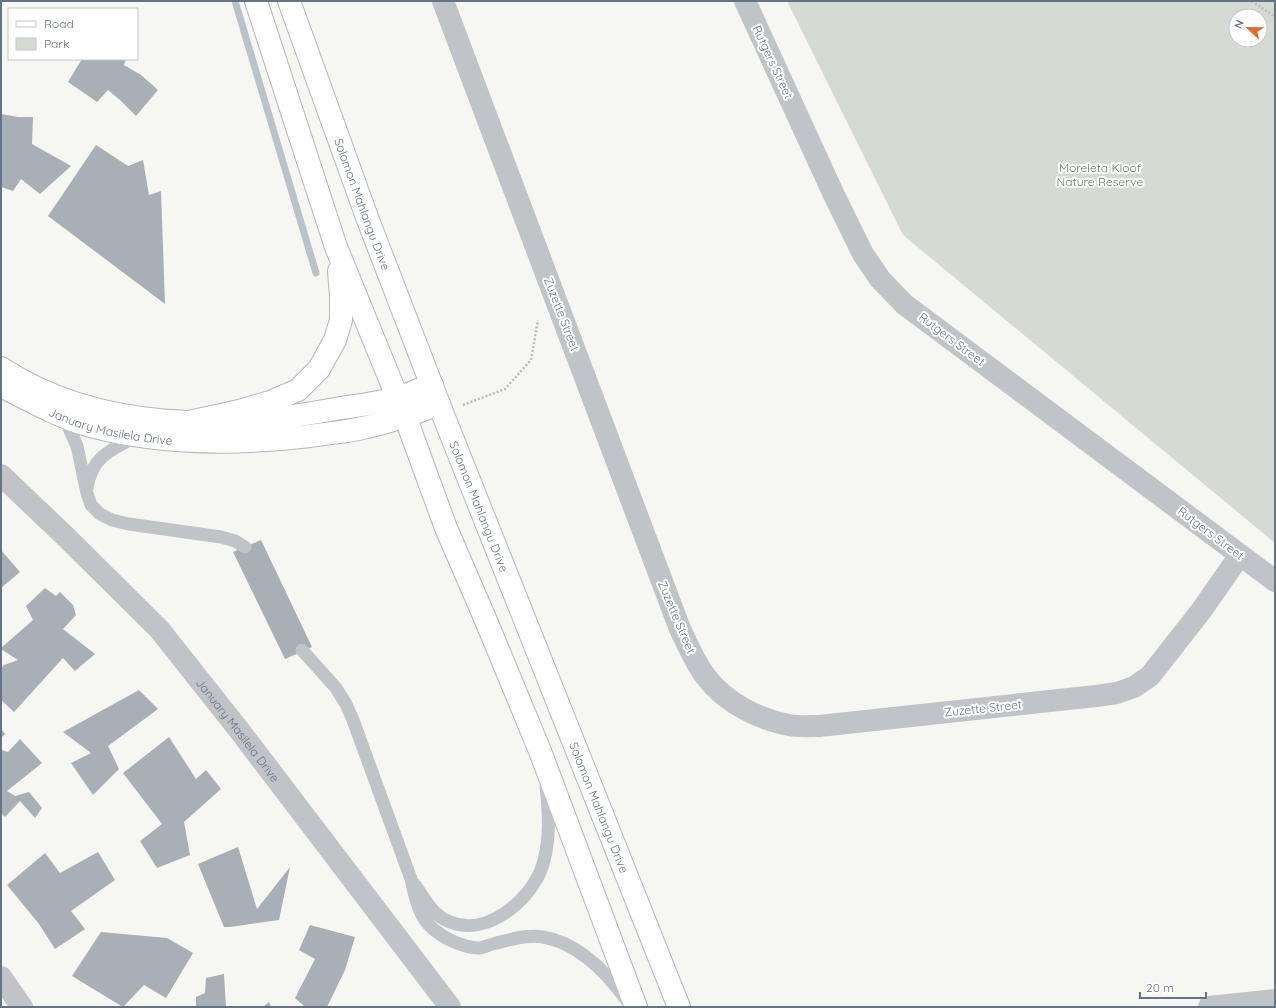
<svg xmlns="http://www.w3.org/2000/svg" width="1276" height="1008" font-family="Quicksand,sans-serif">
<rect width="100%" height="100%" fill="#f6f6f3"/>
<path fill="#d5dbd3" fill-rule="evenodd" d="M787 1H1275V543L903 235ZM1236 16H1260V40H1236Z"/>
<g fill="none" stroke-linecap="round" stroke-linejoin="round">
<path stroke="#bac3c9" stroke-width="7" d="M235 1 316 273"/>
</g>
<path fill="#a9afb6" d="M82 59H126L124 65 141 75 158 90 136 116 120 100 108 90 97 102 68 82Z
M1 114 18 117H33L32 144 71 166 40 194 21 179 13 191 1 187Z
M96 145 128 166 143 160 149 195 161 191 165 304 48 216Z
M261 540 312 647 285 659 233 552Z
M1 550 20 572 1 588Z
M45 588 56 596 60 592 73 605 76 615 63 629 95 654 75 671 63 658 14 712 1 700V668L4 665 18 660 1 649V648L33 620 26 606Z
M139 690 158 709 108 746 119 769 93 795 71 763 91 753 63 732Z
M1 729 5 734 1 738Z
M169 737 196 779 206 770 221 789 184 822 190 855 157 868 140 841 162 824 123 773Z
M20 739 42 763 7 791 15 796 29 792 42 808 35 818 20 801 5 817 1 813V750L8 752Z
M238 847 257 909 290 867 279 920 230 927H224L198 864Z
M98 852 115 880 71 911 85 929 55 949 39 924 7 885 45 853 60 873Z
M310 925 355 937 345 970 327 1007H305L295 998 315 959 299 950Z
M101 932 167 938 193 953 166 998 144 985 123 1007 72 976Z
M224 974 226 1007H196V997L205 993 206 978Z
M269 1002 271 1007H263Z"/>
<g fill="none" stroke-linecap="round" stroke-linejoin="round">
<defs>
<g id="secondary">
<path d="M1 368C98 432 225 430 335 409 356 406 378 403 398 398 409 394 420 389 432 385"/>
<path id="s2" d="M1 386C29 400 57 416 87 425 159 445 235 445 310 436 329 433 348 432 367 427 391 422 415 413 439 404"/>
</g>
<g id="primary">
<path d="M256 1 336 247 405 416 446 528 487 623 540 751 636 1007"/>
<path id="s3" d="M289 1 368 220 442 412 679 1007"/>
<path d="M189 422 239 411 270 402 298 390 319 369 335 340 341 320V296L339 271"/>
</g>
</defs>
<use href="#secondary" stroke="#b2b6bc" stroke-width="24"/>
<use href="#primary" stroke="#b3b7bb" stroke-width="24"/>
<path stroke="#babcbf" stroke-width="2.5" stroke-dasharray="2 2" stroke-linecap="butt" d="M1252 1 1275 17
M463 405 505 389 531 360 538 320"/>
<path stroke="#c0c3c7" stroke-width="13" d="M64 417 77 446 87 493 91 505 100 514 112 520 129 524 221 537 235 541 245 547
M87 488C92 456 112 449 138 436
M302 650 336 688 346 704 353 720 411 879C418 910 421 926 452 941 459 944 470 948 478 948 483 948 488 945 493 944 509 940 527 934 543 937 579 943 608 974 628 1002
M415 885C425 899 433 916 450 922 486 937 528 902 541 870 551 843 549 813 546 786"/>
<g stroke="#c0c3c7" stroke-width="22">
<path d="M443 1 680 629C688 645 695 663 706 677 726 703 758 719 789 725 798 727 810 726 819 726L1096 696 1117 693 1134 687 1150 676 1201 611 1240 555"/>
<path d="M745 1 834 195 863 254 880 279 904 304 1275 581"/>
<path id="s1" d="M1 475 65 536 159 629 239 730 450 1007"/>
<path d="M1 977 22 1007"/>
<path d="M1209 1007 1275 1000"/>
</g>
<use href="#secondary" stroke="#fff" stroke-width="22"/>
<use href="#primary" stroke="#fff" stroke-width="22"/>
</g>
<g text-anchor="middle" dominant-baseline="central" stroke-width="4" stroke-linejoin="round" paint-order="stroke">
<g font-size="12" fill="#667383" stroke="#fff">
<text transform="translate(773 62) rotate(65)">Rutgers Street</text>
<text stroke="none"><textPath href="#s3" startOffset="216">Solomon Mahlangu Drive</textPath></text>
<text transform="translate(562 314) rotate(69)">Zuzette Street</text>
<text transform="translate(952 339) rotate(37)">Rutgers Street</text>
<text stroke="none"><textPath href="#s2" startOffset="118">January Masilela Drive</textPath></text>
<text stroke="none"><textPath href="#s3" startOffset="540">Solomon Mahlangu Drive</textPath></text>
<text transform="translate(1211 533) rotate(37)">Rutgers Street</text>
<text transform="translate(677 617) rotate(67)">Zuzette Street</text>
<text transform="translate(983 708) rotate(-6)">Zuzette Street</text>
<text stroke="none"><textPath href="#s1" startOffset="349">January Masilela Drive</textPath></text>
<text stroke="none"><textPath href="#s3" startOffset="864">Solomon Mahlangu Drive</textPath></text>
</g>
<g font-size="12" fill="#677b65" stroke="#fff">
<text x="1100" y="167">Moreleta Kloof<tspan x="1100" dy="14">Nature Reserve</tspan></text>
</g>
</g>
<rect width="1276" height="1008" fill="none" stroke="#667383" stroke-width="4"/>
<rect x="8" y="8" width="130" height="52" fill="#ffffff" stroke="#c2c7cd"/>
<rect x="16" y="21" width="20" height="6" fill="#ffffff" stroke="#c2c7cd"/>
<text x="44" y="28" font-size="12" fill="#667383">Road</text>
<rect x="16" y="38" width="20" height="12" fill="#d5dbd3" stroke="#c2c7cd"/>
<text x="44" y="48" font-size="12" fill="#667383">Park</text>
<g transform="translate(1248 28) rotate(292)"><circle r="19" fill="#ffffff" stroke="#c2c7cd"/>
<path d="M0-3L7 15L0 10L-7 15Z" fill="#dd6b2d"/>
<text y="-6" font-size="11" font-weight="bold" text-anchor="middle" fill="#667383">N</text>
</g>
<path d="M1140 992v6h66v-6" fill="none" stroke="#667383" stroke-width="2"/>
<text x="1146" y="992" font-size="12" fill="#667383" stroke="#ffffff" stroke-width="3" paint-order="stroke">20 m</text>
</svg>
